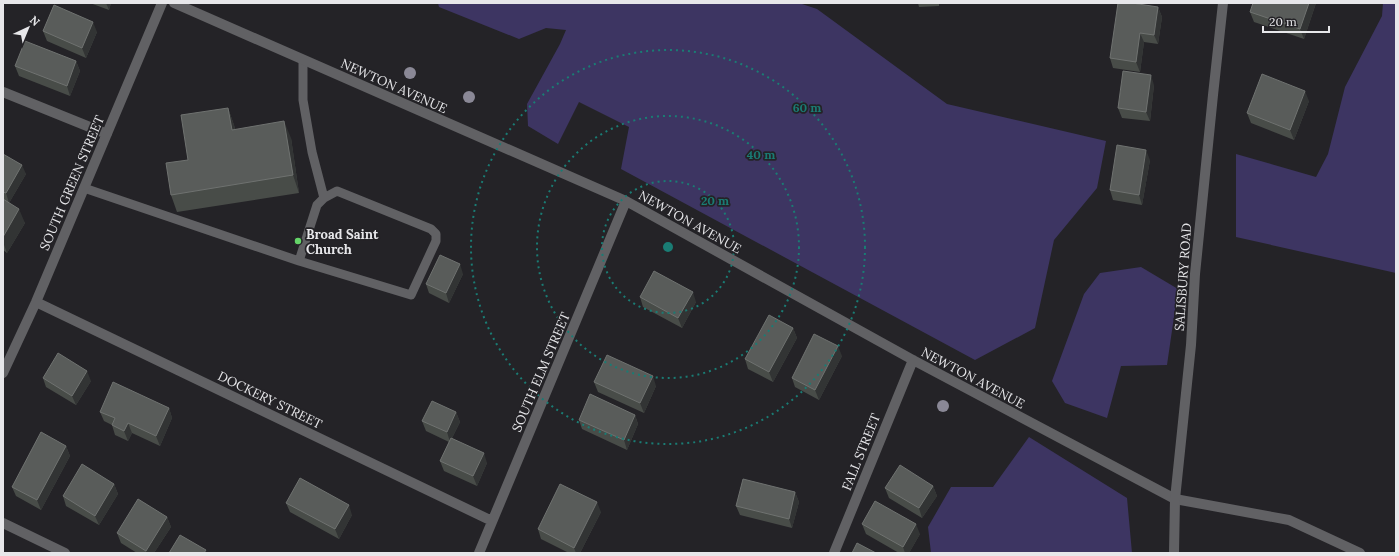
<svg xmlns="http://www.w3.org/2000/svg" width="1399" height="556" font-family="Lora,serif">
<rect width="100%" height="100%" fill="#242327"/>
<path fill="#3d3562" d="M438 3H799L817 9 947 104 1106 141 1097 188 1054 240 1035 328 975 360 621 169 629 127 579 102 558 144 528 126 527 104 560 44 566 30 546 28 519 39 439 7Z
M1383 3H1396V273L1236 237V154L1316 177 1328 154 1345 87 1382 16Z
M1141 267 1178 289 1167 365 1121 366 1107 418 1065 403 1052 381 1084 294 1100 273Z
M1029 437 1127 498 1132 553H931L928 527 951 487H993Z"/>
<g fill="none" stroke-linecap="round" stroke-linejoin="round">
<path stroke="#616164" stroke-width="9" d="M303 60V100L312 152 324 198
M84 188 299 261 411 295 436 241V234L431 229 337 191 324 198 317 205 299 261"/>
<path stroke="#616164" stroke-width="10" d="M174 3 626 201 913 360 1175 499 1289 520 1360 553
M3 92 107 134
M36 302 492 521
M3 373 36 302 162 3
M3 523 65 553
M479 553 626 201
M834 553 913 360"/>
<path stroke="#616164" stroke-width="10" d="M1174 553 1175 499 1191 345 1195 274 1213 95 1223 3"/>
</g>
<g fill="#8a8896">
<circle cx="410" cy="73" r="6"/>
<circle cx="469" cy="97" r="6"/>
<circle cx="943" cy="406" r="6"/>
</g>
<path fill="#484c48" d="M90 3H111L109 10Z
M918 3H939V6L919 7Z
M1316 3 1304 39 1254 22 1250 12Z
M1158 7 1162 17 1158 44 1144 42 1140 72 1113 68 1110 58Z
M43 31 97 32 86 58 47 41Z
M76 61 80 71 70 96 19 76 15 66Z
M1154 85 1150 121 1122 118 1118 108Z
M1309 101 1294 140 1251 123 1247 113Z
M228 108 234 125 235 129 291 138 299 193 177 212 171 195 188 160Z
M3 154 26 174 9 203 25 223 7 253 3 250Z
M1150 160 1142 205 1113 200 1110 190Z
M463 274 449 303 429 293 426 284Z
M640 297 696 302 682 328 643 307Z
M793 328 797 338 773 382 748 369 745 359Z
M842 356 819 400 795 387 792 378Z
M43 378 91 381 76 405 46 387Z
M594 382 656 386 644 413 598 392Z
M169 408 172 418 160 446 132 433 128 441 115 435 112 425 104 421 100 412Z
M456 412 460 422 452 438 487 463 477 486 444 471 440 461 449 442 426 431 422 421Z
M635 415 638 424 627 450 582 429 579 420Z
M66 446 70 456 41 510 16 496 12 487Z
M114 484 118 494 99 525 66 506 63 496Z
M933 486 937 496 922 518 889 498 885 488Z
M795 492 799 502 792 528 740 515 736 506Z
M286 503 352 515 339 539 290 512Z
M601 512 580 553H569L541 539 538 529Z
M167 517 171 527 154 553H137L121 543 117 533Z
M862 524 920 534 909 553H899L866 534Z"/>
<path fill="#323434" d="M106 3H111L109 10Z
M1309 3H1316L1304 39 1300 29Z
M1158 7 1162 17 1158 44 1154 35Z
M93 22 97 32 86 58 82 48Z
M1140 33 1144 42 1140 72 1136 62Z
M76 61 80 71 70 96 67 86Z
M1151 75 1154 85 1150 121 1146 112Z
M1305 91 1309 101 1294 140 1290 130Z
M228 108 234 125 238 147 232 130Z
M284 121 291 138 299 193 293 175Z
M1146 150 1150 160 1142 205 1139 195Z
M22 165 26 174 9 203 6 193Z
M19 209 25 223 7 253 3 242V237Z
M460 264 463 274 449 303 446 293Z
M693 292 696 302 682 328 678 318Z
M793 328 797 338 773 382 769 372Z
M838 346 842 356 819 400 815 390Z
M87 371 91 381 76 405 72 396Z
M653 376 656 386 644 413 640 403Z
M169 408 172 418 160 446 156 436Z
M456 412 460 422 450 442 447 432Z
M635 415 638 424 627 450 624 440Z
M128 423 132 433 128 441 124 431Z
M66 446 70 456 41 510 37 500Z
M484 453 487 463 477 486 473 476Z
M114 484 118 494 99 525 95 516Z
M933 486 937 496 922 518 919 508Z
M795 492 799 502 792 528 789 519Z
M597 502 601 512 580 553H576L574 548Z
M349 505 352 515 339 539 335 529Z
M167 517 171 527 154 553H147L146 551Z
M916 524 920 534 909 553H905L903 547Z"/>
<path fill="#595c5a" stroke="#6f7270" d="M1118 3H1132L1158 7 1154 35 1140 33 1136 62 1110 58Z
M1253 3H1309L1300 29 1250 12Z
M54 5 93 22 82 48 43 31Z
M25 41 76 61 67 86 15 66Z
M1123 71 1151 75 1146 112 1118 108Z
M1262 74 1305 91 1290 130 1247 113Z
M228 108 232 130 284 121 293 175 171 195 166 163 188 160 181 115Z
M1117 145 1146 150 1139 195 1110 190Z
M3 154 22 165 6 193 3 192Z
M3 199 19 209 3 237Z
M440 255 460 264 446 293 426 284Z
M654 271 693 292 678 318 640 297Z
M769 315 793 328 769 372 745 359Z
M814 334 838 346 815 390 792 378Z
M58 353 87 371 72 396 43 378Z
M607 355 653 376 640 403 594 382Z
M113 382 169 408 156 436 128 423 124 431 112 425 115 418 100 412Z
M590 394 635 415 624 440 579 420Z
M432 401 456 412 447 432 422 421Z
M41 432 66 446 37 500 12 487Z
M451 438 484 453 473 476 440 461Z
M82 464 114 484 95 516 63 496Z
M900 465 933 486 919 508 885 488Z
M300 478 349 505 335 529 286 503Z
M743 479 795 492 789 519 736 506Z
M560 484 597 502 574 548 538 529Z
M138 499 167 517 146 551 117 533Z
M875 501 916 524 903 547 862 524Z
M180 535 206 550 204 553H169Z
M857 543 876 553H852Z"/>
<g fill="none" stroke="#1a7c74" stroke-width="2" stroke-dasharray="2 4">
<circle cx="668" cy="247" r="66"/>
<circle cx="668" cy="247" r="131"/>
<circle cx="668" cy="247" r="197"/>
</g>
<circle fill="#64d468" stroke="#242327" stroke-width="1.5" cx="298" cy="241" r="4"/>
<g text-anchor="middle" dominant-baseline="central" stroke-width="3.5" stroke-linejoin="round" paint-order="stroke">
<g font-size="13" fill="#e7e7ea" stroke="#242327">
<text transform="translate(394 86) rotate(24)">NEWTON AVENUE</text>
<text transform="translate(72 183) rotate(-67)">SOUTH GREEN STREET</text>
<text transform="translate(690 222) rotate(29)">NEWTON AVENUE</text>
<text transform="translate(1183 277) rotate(-86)">SALISBURY ROAD</text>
<text transform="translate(541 372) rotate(-67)">SOUTH ELM STREET</text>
<text transform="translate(973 378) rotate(28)">NEWTON AVENUE</text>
<text transform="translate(270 400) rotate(26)">DOCKERY STREET</text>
<text transform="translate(861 452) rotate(-68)">FALL STREET</text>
</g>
<g font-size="13" font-weight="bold" fill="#e7e7ea" stroke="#242327" text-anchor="start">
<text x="306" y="234">Broad Saint<tspan x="306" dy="15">Church</tspan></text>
</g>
</g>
<circle cx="668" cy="247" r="6" fill="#1a7c74" stroke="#242327" stroke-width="2"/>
<g font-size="12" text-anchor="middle" font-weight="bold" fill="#1a7c74" stroke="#242327" stroke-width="3.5" stroke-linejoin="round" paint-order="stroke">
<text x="807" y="112">60 m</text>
<text x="761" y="159">40 m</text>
<text x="715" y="205">20 m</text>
</g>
<rect width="1399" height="556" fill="none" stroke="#e7e7ea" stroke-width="8"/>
<g transform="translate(28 28) rotate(44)" stroke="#242327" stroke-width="3" paint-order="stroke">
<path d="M0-3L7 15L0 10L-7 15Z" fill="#e7e7ea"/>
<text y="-6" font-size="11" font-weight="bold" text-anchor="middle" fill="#e7e7ea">N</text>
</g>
<path d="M1263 26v6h66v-6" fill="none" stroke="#e7e7ea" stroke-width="2"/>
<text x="1269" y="26" font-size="12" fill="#e7e7ea" stroke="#242327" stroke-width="3" paint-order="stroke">20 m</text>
</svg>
